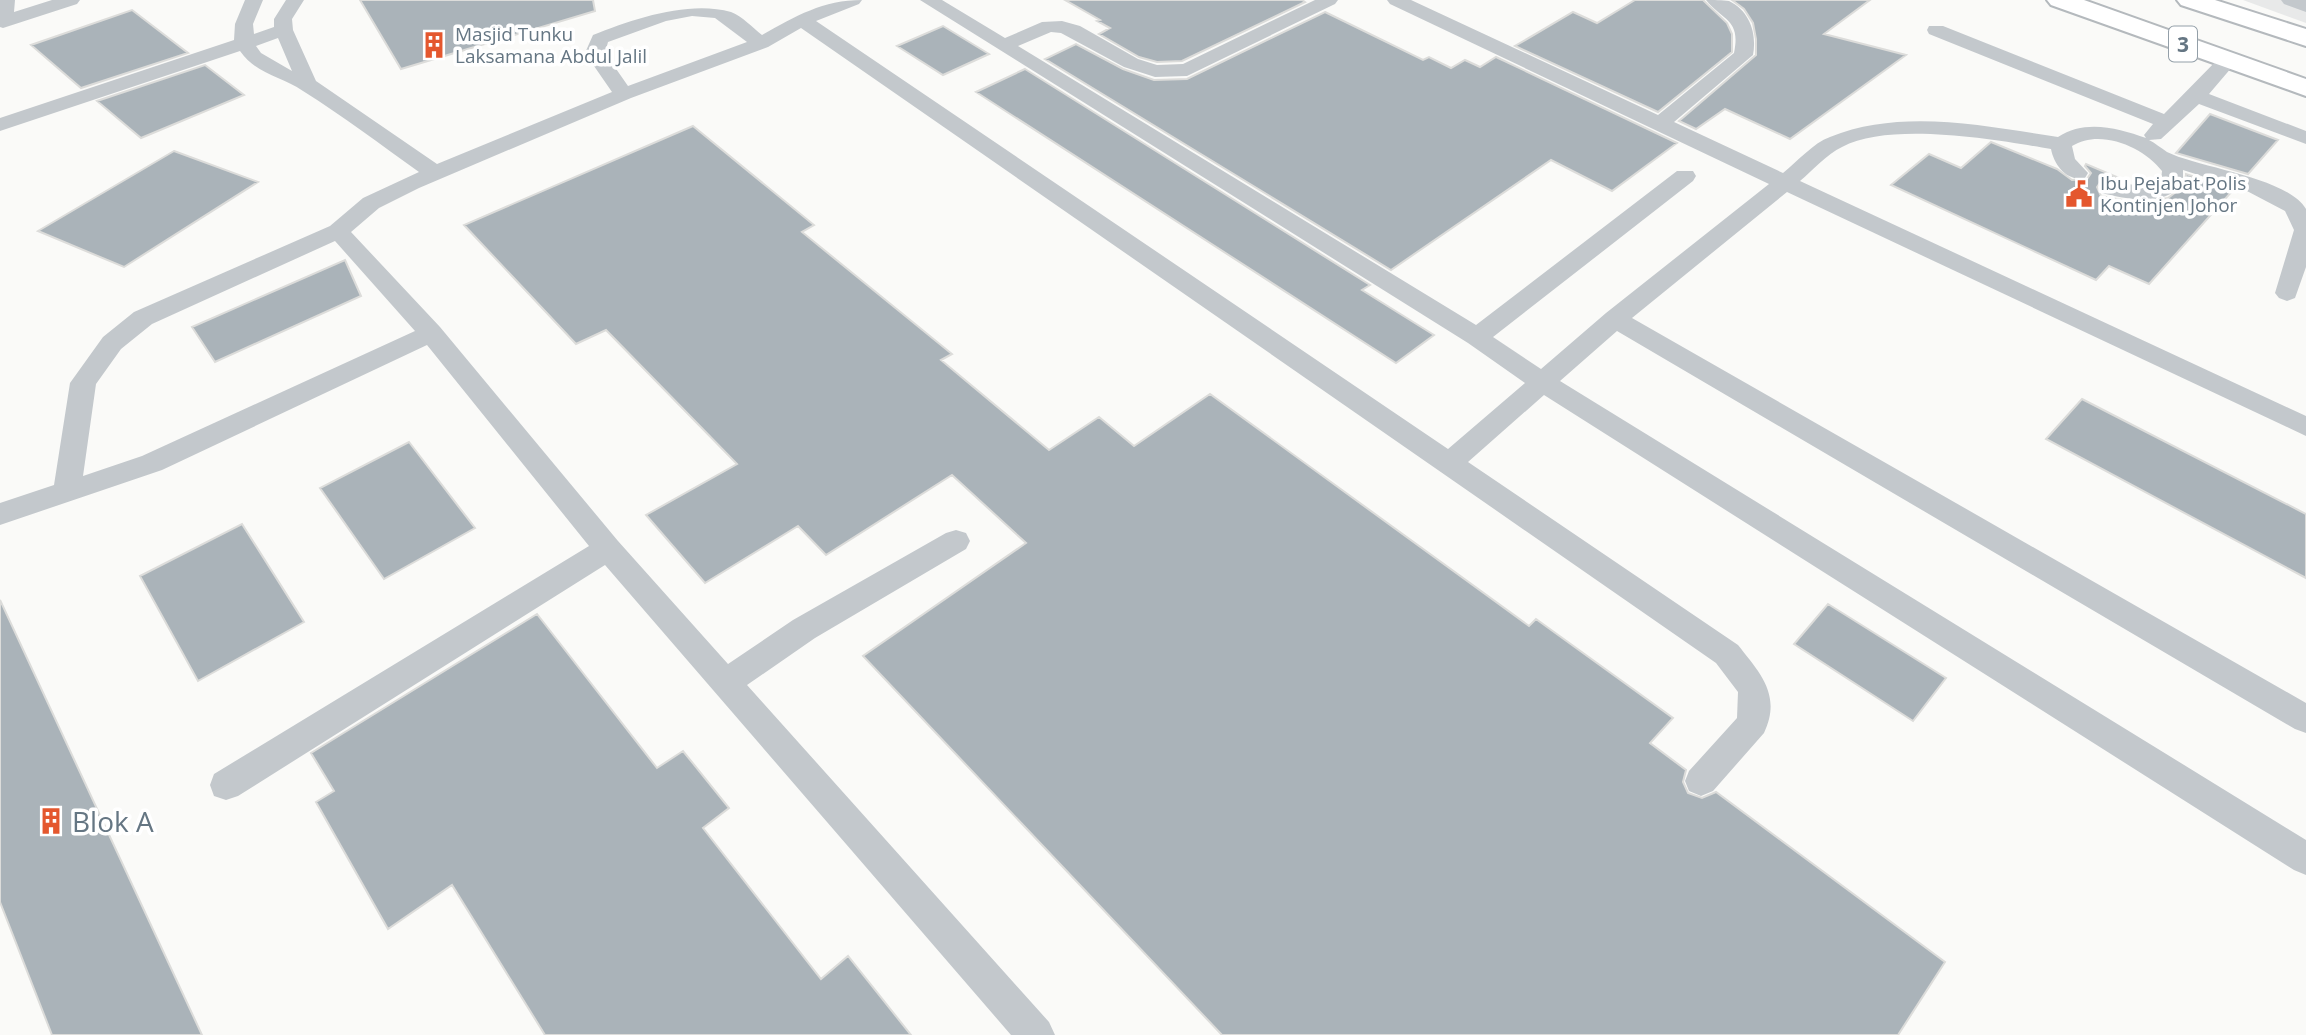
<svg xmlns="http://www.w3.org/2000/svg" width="2306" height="1035" font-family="'Open Sans',sans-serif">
<rect width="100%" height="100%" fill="#fafaf8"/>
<path fill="#e8e9e9" d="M2243 0H2306V23Z"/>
<path fill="#aab3b9" stroke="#dcdcda" stroke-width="2" d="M360 0H593L595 11 401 69Z
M1065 0H1302L1305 2 1182 61 1157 62 1139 57 1099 34 1110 28 1097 21 1100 20Z
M1635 0H1703L1727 23 1732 34V52L1658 112 1515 46 1573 12 1597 23Z
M1732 0H1870L1824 34 1906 55 1790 139 1725 109 1696 129 1679 121 1756 55V39L1753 23 1744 9Z
M132 10 188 53 81 88 31 45Z
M1325 12 1423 60 1429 57 1451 68 1465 60 1480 67 1496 57 1677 143 1612 191 1551 160 1391 270 1045 59 1076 44 1123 69 1154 80 1187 79Z
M943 26 989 54 943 75 897 46Z
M205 65 244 95 141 138 97 101Z
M1025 69 1370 285 1362 290 1434 335 1396 363 976 92Z
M2210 114 2278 140 2248 174 2176 153Z
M693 126 814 225 802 232 952 354 941 360 1049 450 1099 417 1134 446 1210 394 1529 626 1536 619 1673 718 1650 743 1686 770 1683 782 1688 793 1702 798 1716 792 1945 962 1898 1035H1222L863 656 1026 543 952 475 826 555 798 526 705 583 646 515 737 464 606 330 576 344 464 225Z
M1991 142 2057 169 2072 180 2087 179 2091 173 2085 166 2086 164 2126 181 2102 180 2097 187 2101 196 2122 200 2145 202 2168 198 2185 185 2186 174 2234 189 2149 284 2109 266 2096 280 1891 185 1929 154 1961 168Z
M174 151 258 182 124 267 38 231Z
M345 260 361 296 215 362 192 327Z
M2082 399 2306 514V578L2046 439Z
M409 442 475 528 384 579 320 488Z
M242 524 304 622 198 681 140 576Z
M0 600 202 1035H52L0 902Z
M1828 604 1946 678 1913 721 1794 644Z
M537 614 657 768 683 751 729 808 703 828 821 979 848 956 911 1035H545L452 885 388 929 316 802 334 791 311 753Z"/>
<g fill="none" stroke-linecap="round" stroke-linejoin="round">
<defs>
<path id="trunk" d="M2047 0H2084L2306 79V96L2051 5Z
M2177 0H2215L2306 29V46L2181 5Z"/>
</defs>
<use href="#trunk" stroke="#b4b9bd" stroke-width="4"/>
<path fill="#c3c8cc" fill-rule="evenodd" d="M0 0H15L14 12 52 0H80L77 4 3 28 0 27Z
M245 0H263L253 24 254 34 274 27V19L286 0H304L292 19 293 30 316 81 437 164 612 92 585 53 593 35C633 19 689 0 731 12 743 17 752 27 762 35 796 16 823 0 862 0L859 4 816 21 1448 449 1525 383 1468 343 920 0H942L1005 38 1042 22 1062 21 1080 26 1138 59 1157 65 1183 64 1315 0H1338L1335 4 1187 76 1155 77 1124 67 1061 33 1051 32 1018 46 1476 325 1677 171H1693L1696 176 1693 181 1493 337 1541 369 1606 313 1769 184 1390 4 1387 0H1411L1658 115 1734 53C1741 19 1723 21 1706 0 1713 0 1723 0 1729 1 1750 11 1757 34 1753 55L1674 122 1783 173C1797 162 1813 143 1830 137 1902 108 1984 126 2058 137 2085 119 2118 128 2146 138L2144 135 2153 124 1929 34 1927 30 1929 26H1943L2164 114 2221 56H2235L2238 60 2209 94 2306 131V144L2199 104 2161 139 2149 140C2155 143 2161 148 2167 152 2199 168 2287 177 2306 209V267L2295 298 2287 301 2279 298 2275 293 2294 230 2285 211 2245 190 2183 170V183C2165 208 2127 199 2102 193L2099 188 2102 183C2122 178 2142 193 2161 181L2162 171C2144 147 2100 128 2072 146L2075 159 2088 173 2085 178C2067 182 2054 165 2051 149 1997 140 1891 121 1842 147 1827 154 1813 170 1800 181L2306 416V436L1787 192 1632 318 2306 703V733L2295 729 1617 331 1560 381 2306 840V875L2294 870 1544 395 1468 462 1738 645C1760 673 1782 695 1764 733L1713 791 1701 796 1689 791 1685 781 1689 771 1737 718 1738 692 1716 663 801 28 768 47 631 98 419 188 379 208 351 232 440 327 618 541 728 664 793 620 946 533 956 530 966 533 970 541 966 549 815 638 747 685 1049 1022 1055 1035H1011L605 565 238 796 226 800 214 796 210 785 214 774 589 546 427 345 162 470 0 525V503L54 485 70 383 103 337 134 312 330 226 363 198 419 172C381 145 343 116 303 91 281 76 257 75 240 51L0 131V118L234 40 235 24ZM692 16 715 18 747 42 628 86 605 53 608 42 666 21ZM278 38 292 71 261 53 256 46ZM335 241 415 331 142 456 83 476 96 384 121 349 152 324Z
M2281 0H2306V12L2284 4Z"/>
<use href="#trunk" fill="#fff" fill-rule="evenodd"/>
</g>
<defs>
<symbol id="building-bare" viewBox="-9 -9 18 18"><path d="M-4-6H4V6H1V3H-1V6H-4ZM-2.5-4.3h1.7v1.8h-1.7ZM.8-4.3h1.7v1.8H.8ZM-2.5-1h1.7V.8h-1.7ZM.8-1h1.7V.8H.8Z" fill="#e4572e" stroke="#fff" stroke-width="2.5" paint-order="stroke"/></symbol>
<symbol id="civic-bare" viewBox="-9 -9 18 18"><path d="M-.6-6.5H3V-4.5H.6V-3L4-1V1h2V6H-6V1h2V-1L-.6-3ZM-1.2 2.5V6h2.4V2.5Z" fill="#e4572e" stroke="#fff" stroke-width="2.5" paint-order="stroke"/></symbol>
</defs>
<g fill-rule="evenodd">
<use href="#building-bare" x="415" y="26" width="38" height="38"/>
<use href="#civic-bare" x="2060" y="175" width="38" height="38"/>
<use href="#building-bare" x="32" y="802" width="38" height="38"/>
</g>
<g text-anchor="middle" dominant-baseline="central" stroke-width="7" stroke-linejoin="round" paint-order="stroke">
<g font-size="19" fill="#657683" stroke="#fff" text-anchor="start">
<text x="455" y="34">Masjid Tunku<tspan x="455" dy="22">Laksamana Abdul Jalil</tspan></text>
<text x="2100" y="183">Ibu Pejabat Polis<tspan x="2100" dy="22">Kontinjen Johor</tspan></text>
</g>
<rect fill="#fff" stroke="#939fa8" stroke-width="2" x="2169" y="26.5" width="28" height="35" rx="5"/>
<g font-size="21" font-weight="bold" fill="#657683">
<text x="2183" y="44">3</text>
</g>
<g font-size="28" fill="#657683" stroke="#fff" text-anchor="start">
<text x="72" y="821">Blok A</text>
</g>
</g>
</svg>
